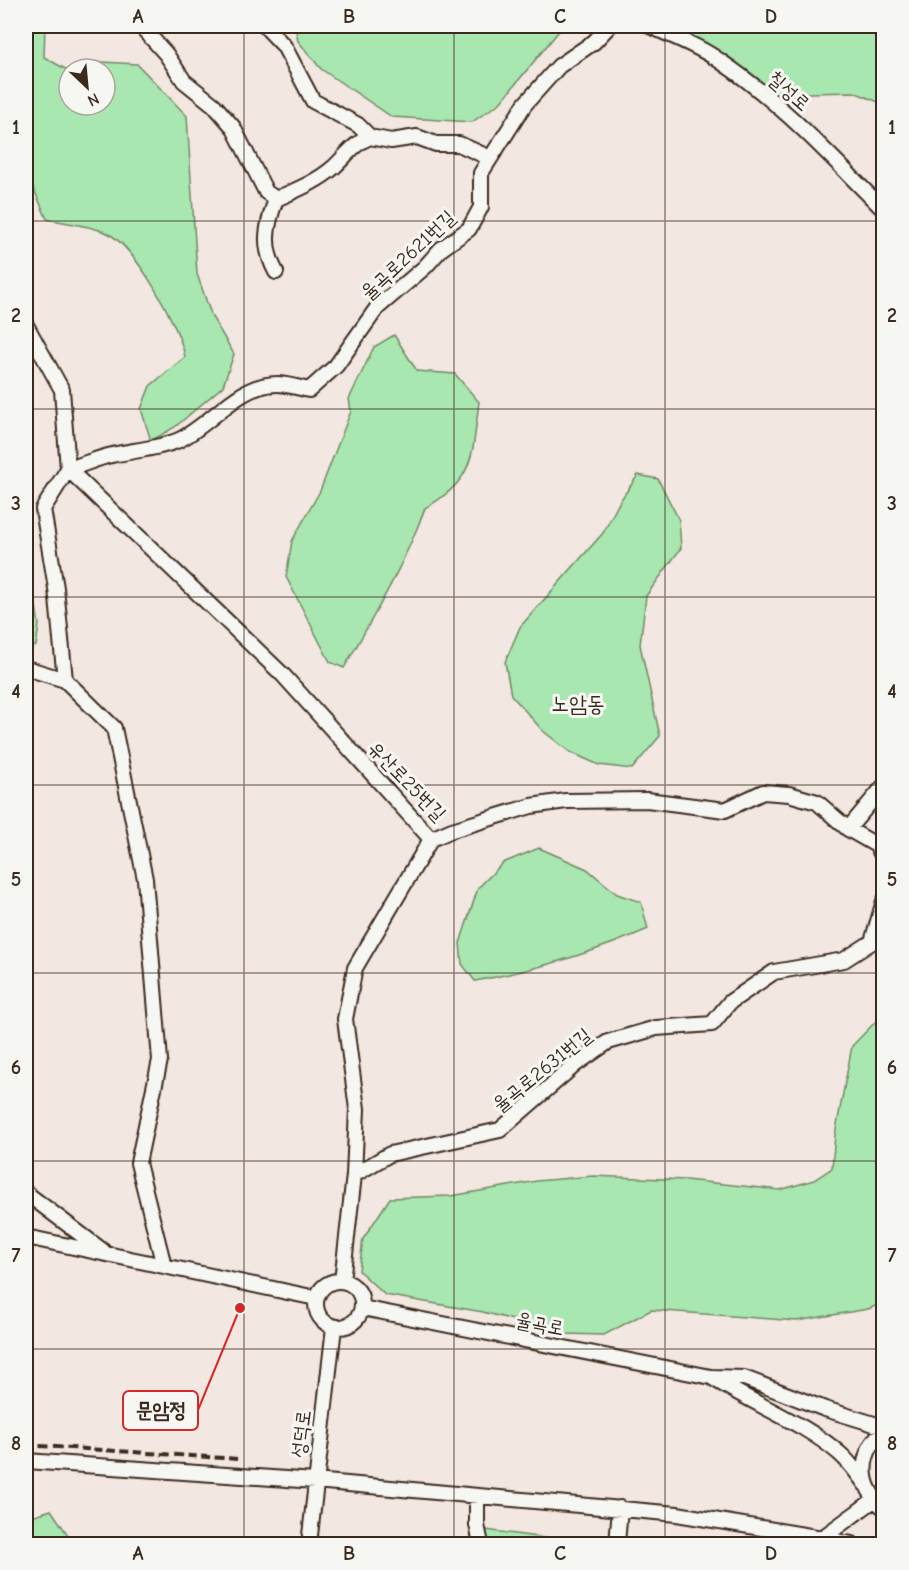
<svg xmlns="http://www.w3.org/2000/svg" width="909" height="1570" font-family="'Comic Neue','Poor Story',sans-serif">
<rect width="100%" height="100%" fill="#f2e7e1"/>
<filter id="ink" filterUnits="userSpaceOnUse"><feTurbulence type="fractalNoise" baseFrequency=".0167" numOctaves="2"/><feDisplacementMap in="SourceGraphic" scale="12" xChannelSelector="R" yChannelSelector="G"/><feConvolveMatrix kernelMatrix="1 2 1 2 8 2 1 2 1" color-interpolation-filters="sRGB"/></filter>
<g filter="url(#ink)">
<path fill="#a8e7af" stroke="#728866" stroke-width="1.5" d="M26 26H45L44 57 69 71V105H105V69H80L102 62 137 64 187 116 197 274 212 317 234 354 223 386 175 427 151 441 141 409 150 386 185 357C180 327 134 243 105 232 87 225 66 223 47 219L26 171Z
M295 26H563L500 103 472 122 392 117 321 69 298 41Z
M678 26H883V104L854 92 765 94 734 62 688 40Z
M394 335 417 371 455 374 479 402C472 454 476 480 425 508 404 565 374 616 344 668L330 662 286 577 292 541 320 491 351 411 349 399 374 347Z
M638 475 658 479 679 520 681 548 646 596 640 645 660 736 632 769 599 765 570 752 543 731 511 695 505 662 520 627 603 533 620 501Z
M26 587 34 592 39 625 36 646 26 648Z
M539 848 587 869 617 894 641 902 648 929C593 953 535 970 475 981L462 964 460 943 478 888 503 863Z
M880 1017 884 1018 883 1303 868 1309 797 1321 651 1310 604 1335 565 1334 483 1312 385 1295 359 1271 363 1239 390 1198 451 1196 537 1181 593 1176 686 1180 780 1190 814 1180 832 1168 835 1135 852 1046Z
M51 1510 74 1544H26V1518Z
M486 1530 559 1540 562 1544H480Z"/>
<g fill="none" stroke-linecap="round" stroke-linejoin="round">
<defs>
<path id="minor" d="M141 26 166 54 184 81 214 105 233 127 266 192 276 199C296 190 317 182 334 167 347 155 353 144 370 137
M265 26 284 46 313 101 358 125 370 137 391 141 417 137 436 144H459L490 158
M650 26C674 37 699 46 720 61 781 102 832 158 884 210
M276 199C266 227 262 246 276 272
M26 325 62 390 68 469 43 509 56 588 65 680
M26 668 65 680 114 728 145 879 160 1060 138 1163 164 1266
M848 829 884 786
M431 839 283 675 68 469C83 465 97 458 112 455 135 450 158 449 179 440 212 424 238 384 277 384 288 384 299 388 309 390L336 366 377 308 425 267 441 249 469 229 481 207V173L525 104 559 66 594 42 609 26
M431 839 452 830 531 806 566 801 647 800 725 810 763 792 789 794 817 802 848 829 876 845 884 858
M354 1175 390 1154 500 1130 576 1064 608 1042 656 1028 712 1024 730 1002 774 972 844 960 872 942 884 901
M26 1193 103 1251
M26 1237 316 1298
M316 1304a23 23 0 1 1 46 0a23 23 0 1 1-46 0Z
M342 1281 354 1175 357 1109 345 1019 355 968 431 839
M362 1308 711 1377
M884 1430C859 1453 857 1485 884 1508
M26 1461 315 1481 677 1514 822 1538 874 1500
M866 1485C858 1474 850 1462 839 1453 803 1422 751 1403 711 1377L744 1378 825 1409 884 1427
M477 1496V1525L481 1544
M822 1538 852 1544
M309 1544 334 1327
M617 1544 620 1508"/>
</defs>
<use href="#minor" stroke="#3b2a1e" stroke-width="18"/>
<use href="#minor" stroke="#f6f6f2" stroke-width="14"/>
<path stroke="#3b2a1e" stroke-width="4" stroke-dasharray="9 4.5" stroke-linecap="butt" d="M26 1445 238 1459"/>
</g>
</g>
<path fill="none" stroke="#3b2a1e" stroke-width="1.5" stroke-opacity="0.55" d="M244 26V1544M454 26V1544M665 26V1544M26 221H884M26 409H884M26 597H884M26 785H884M26 973H884M26 1161H884M26 1349H884"/>
<g text-anchor="middle" dominant-baseline="central" stroke-width="6" stroke-linejoin="round" paint-order="stroke">
<g font-size="20" fill="#3b2a1e" stroke="#f6f6f2">
<text transform="translate(789 91) rotate(41)">칠성로</text>
<text transform="translate(408 255) rotate(-43)">율곡로2621번길</text>
<text transform="translate(407 781) rotate(46)">유산로25번길</text>
<text transform="translate(542 1070) rotate(-39)">율곡로2631번길</text>
<text transform="translate(540 1324) rotate(11)">율곡로</text>
<text transform="translate(301 1434) rotate(-83)">성덕로</text>
</g>
<g font-size="22" fill="#3b2a1e" stroke="#f6f6f2">
<text x="578" y="704">노암동</text>
</g>
</g>
<path fill="none" stroke="#d62828" stroke-width="2" d="M240 1308L198 1410"/>
<circle fill="#d62828" stroke="#f6f6f2" stroke-width="2" cx="240" cy="1308" r="6"/>
<rect fill="#f6f6f2" stroke="#d62828" stroke-width="2" x="123" y="1391" width="75" height="39" rx="6"/>
<g font-size="21" text-anchor="middle" font-weight="bold" fill="#3b2a1e">
<text x="161" y="1417">문암정</text>
</g>
<rect width="909" height="1570" fill="none" stroke="#f6f6f2" stroke-width="66"/>
<g transform="translate(87 87) rotate(154)"><circle r="28" fill="#f6f6f2" stroke="#aba49d" stroke-width="1.5"/>
<path d="M0-4.5L10 22L0 15L-10 22Z" fill="#3b2a1e"/>
<text y="-9" font-size="16" font-weight="bold" text-anchor="middle" fill="#3b2a1e">N</text>
</g>
<rect x="33" y="33" width="843" height="1504" fill="none" stroke="#3b2a1e" stroke-width="2"/>
<g font-size="20" text-anchor="middle" font-weight="bold" fill="#3b2a1e">
<text x="138" y="23">A</text>
<text x="349" y="23">B</text>
<text x="560" y="23">C</text>
<text x="771" y="23">D</text>
<text x="16" y="134">1</text>
<text x="892" y="134">1</text>
<text x="16" y="322">2</text>
<text x="892" y="322">2</text>
<text x="16" y="510">3</text>
<text x="892" y="510">3</text>
<text x="16" y="698">4</text>
<text x="892" y="698">4</text>
<text x="16" y="886">5</text>
<text x="892" y="886">5</text>
<text x="16" y="1074">6</text>
<text x="892" y="1074">6</text>
<text x="16" y="1262">7</text>
<text x="892" y="1262">7</text>
<text x="16" y="1450">8</text>
<text x="892" y="1450">8</text>
<text x="138" y="1560">A</text>
<text x="349" y="1560">B</text>
<text x="560" y="1560">C</text>
<text x="771" y="1560">D</text>
</g>
</svg>
